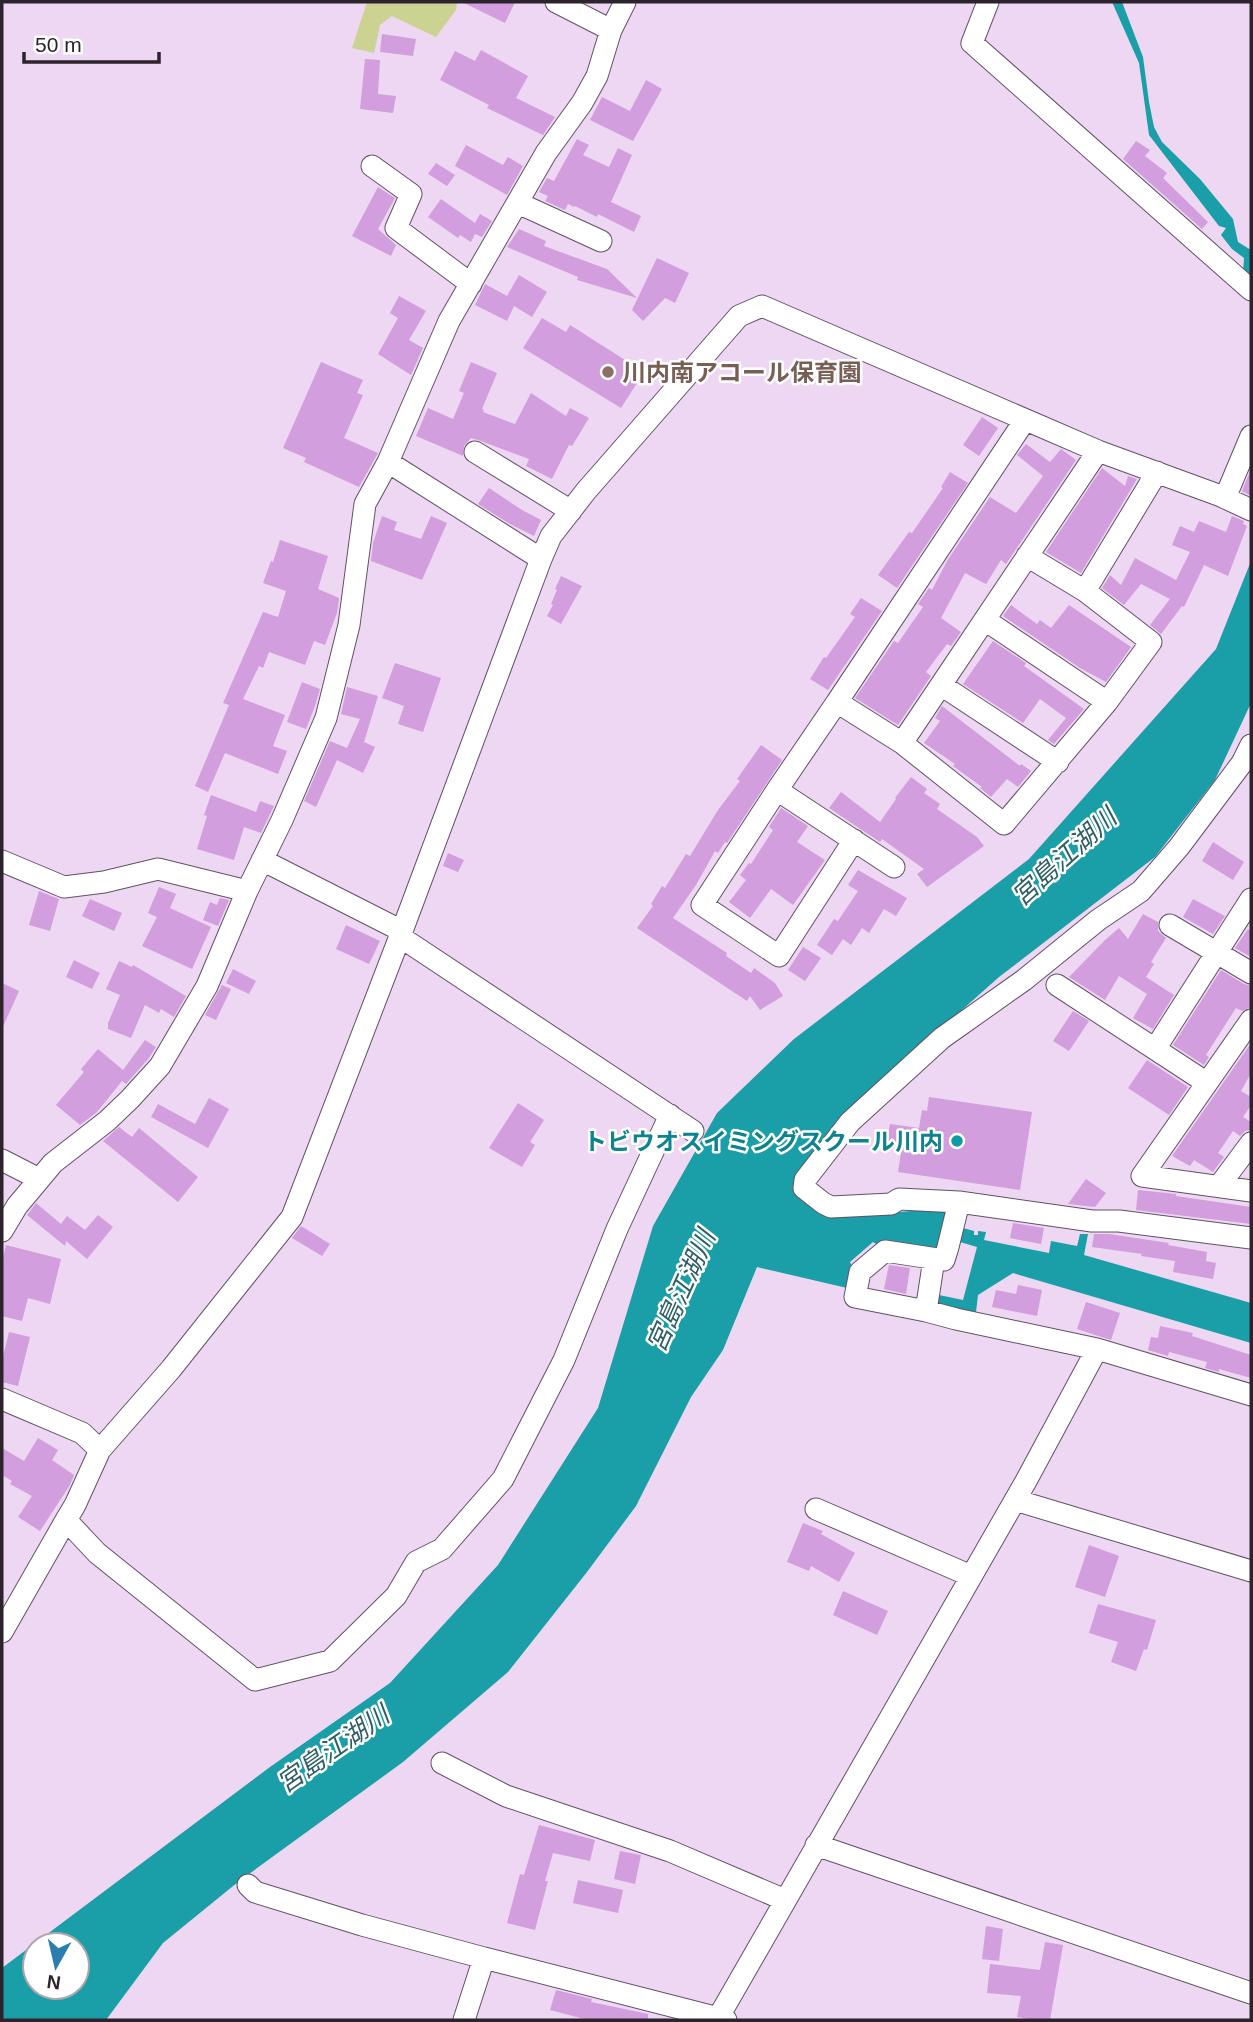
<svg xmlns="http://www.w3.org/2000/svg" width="1253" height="2022" font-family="Arial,'Noto Sans JP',sans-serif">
<rect width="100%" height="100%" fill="#edd7f2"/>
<path fill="#ccd291" d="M367 2H457L456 10 436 37 392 16 380 25 374 53 352 48Z"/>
<path fill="#1a9ea8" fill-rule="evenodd" d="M1112 2H1122L1143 57 1149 102 1154 127 1162 142 1200 179 1233 219 1238 242 1251 250V279L1243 272 1244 258 1232 249 1221 235 1226 228 1219 226 1149 135 1139 63Z
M1251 561V703L1215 780 1155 857 999 977 844 1115 799 1174 827 1216 835 1217 924 1210 951 1212 938 1250 884 1240 878 1245 873 1242 850 1262 853 1268 847 1288 757 1267 723 1350 691 1397 636 1506 587 1572 508 1672 403 1762 238 1882 163 1943 106 2020H2V1968L270 1767 390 1683 498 1565 598 1408 653 1226 717 1113 794 1039 1029 859 1216 649ZM35 1945H77V1987H35Z
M963 1228 974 1231V1235H978V1231L986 1232 984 1240 1049 1253 1051 1241 1077 1246 1080 1234H1088L1084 1255 1251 1303V1343L1013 1273 978 1295 976 1312 936 1306 939 1295 963 1300 977 1247 960 1242Z"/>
<path fill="#d29edd" d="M462 2H515L505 23Z
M382 34 416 39 413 56 380 52Z
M481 50 528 76 516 98 555 117 543 135 487 108 489 105 440 80 455 51 475 61Z
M365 59 380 60 378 94 396 96 393 113 360 109Z
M646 80 662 89 633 141 590 120 602 97 630 111Z
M577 139 589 145 583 155 609 167 618 148 632 155 611 202 641 216 634 232 598 214 597 217 575 206 574 207 568 204 565 210 545 201 548 196 539 192 547 178 554 181Z
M1136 141 1150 150 1145 156 1167 173 1163 178 1208 222 1202 229 1123 159Z
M466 145 503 165 508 157 523 166 507 195 455 166Z
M436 163 455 175 447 186 428 174Z
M378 187 395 198 378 229 396 245 391 256 352 236Z
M441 199 475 223 480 214 492 221 482 237 475 234 471 242 460 235 458 238 428 217Z
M519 229 546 241 544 246 607 269 637 298 577 280 578 277 507 247Z
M657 258 689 273 675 303 665 298 643 321 632 310Z
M519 275 547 292 532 317 514 306 507 321 475 305 485 284 507 296Z
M399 296 426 311 409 340 423 348 411 375 378 354 398 318 390 313Z
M542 318 566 332 570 325 644 372 621 408 523 348Z
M321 362 363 380 357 393 363 395 344 438 378 453 359 487 304 462 306 458 283 448Z
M471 362 497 373 482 409 484 410 483 412 515 424 531 393 566 416 570 408 589 418 572 446 569 445 552 479 526 466 529 459 481 441 471 438 464 446 463 456 416 436 428 408 453 419 464 393 459 391Z
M982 417 998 428 979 456 963 445Z
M1026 444 1050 462 1061 449 1076 460 1006 564 1001 560 986 584 965 573 941 618 961 632 951 646 947 644 926 672 931 676 898 725 855 698 894 641 898 643 923 607 918 604 929 588 932 590 947 561 990 497 1016 513 1043 476 1017 455Z
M1102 468 1125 486 1128 476 1137 479 1081 573 1046 552Z
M1251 469V496L1242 491Z
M950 472 968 483 897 588 878 575 909 532 912 533 943 488 941 487Z
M489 488 522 510 541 520 534 536 510 524 478 504Z
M382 516 397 522 394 530 421 539 431 516 447 523 422 580 371 561 373 543Z
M1232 516 1244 521 1243 524 1247 526 1228 576 1204 565 1184 607 1182 606 1161 634 1150 625 1170 599 1141 584 1124 605 1102 588 1110 575 1121 585 1135 558 1176 580 1190 552 1172 545 1180 526 1194 532 1199 521 1226 532Z
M280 540 328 556 318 589 339 598 337 613 325 645 314 641 305 665 269 652 263 668 259 666 243 699 285 715 273 746 287 751 278 774 225 753 208 792 195 786 229 705 223 703 263 612 278 617 286 591 263 583 271 561 273 562Z
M561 576 582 586 561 624 547 616 553 605 551 604 557 590 555 589Z
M861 598 882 611 828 690 810 679 824 657 826 658 855 617 850 614Z
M1011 605 1037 624 1040 620 1051 628 1069 605 1131 647 1106 682 1080 668 1003 616Z
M993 641 1026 663 1024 666 1084 709 1054 744 1048 740 1066 718 1040 699 1023 723 963 684Z
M395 663 441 678 423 732 398 724 404 706 382 698Z
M302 682 320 689 315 706 306 729 287 722Z
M347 687 378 696 364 742 375 747 363 773 337 760 316 807 304 801 330 741 347 748 360 719 341 714Z
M942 706 1020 766 1021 764 1031 771 1018 787 1007 779 991 797 980 788 982 787 953 766 955 764 924 743 940 721 935 718Z
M761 745 782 760 727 843 725 842 718 853 715 851 696 885 673 918 727 953 726 956 751 973 754 968 775 983 783 996 760 1010 750 996 747 1001 637 928 653 906 651 904 662 886 665 888 686 854 690 856 718 810 740 781 737 779Z
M911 777 927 789 924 793 940 804 937 809 977 837 984 846 927 887 917 874 924 869 882 839 880 842 829 808 841 792 880 822 896 799 895 798Z
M211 795 256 812 260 801 274 806 261 833 244 827 234 860 197 849 207 816 204 815Z
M781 808 808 826 797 842 825 860 793 905 771 889 750 918 729 902 746 880 740 875 749 863 751 864 773 830 769 827Z
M1213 842 1244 862 1233 880 1202 861Z
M448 853 464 860 458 872 443 866Z
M858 870 907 898 896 916 884 909 869 933 862 928 851 945 843 939 832 955 817 945 834 919 838 921 858 891 848 885Z
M159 887 176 894 170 908 211 927 192 969 142 946 157 917 148 913Z
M39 891 59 899 50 931 29 925Z
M220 898 229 900 218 926 203 920 210 902 217 905Z
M90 899 122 913 114 931 82 916Z
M1193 899 1225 916 1213 934 1183 917Z
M1143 914 1158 922V931L1166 938 1151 962 1154 964 1146 977 1174 995 1153 1029 1133 1018 1147 994 1119 976 1105 1000 1069 977 1105 940 1119 928 1128 939Z
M346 925 380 941 369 964 336 949Z
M1248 929 1251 931V952L1249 956 1235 948Z
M803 947 821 958 805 981 788 970Z
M74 960 100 973 92 989 66 977Z
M119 961 132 967 133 965 186 996 174 1017 161 1009 159 1013 145 1005 131 1038 108 1029V1023L120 995 106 989Z
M233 969 256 981 249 994 226 983Z
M1221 970 1244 984 1251 986V1007L1242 1011 1236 1008 1206 1055 1209 1057 1204 1065 1173 1045Z
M2 983 19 991 2 1029Z
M222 985 231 989 216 1020 205 1015Z
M1073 1011 1089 1021 1069 1051 1053 1041Z
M145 1040 156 1047 149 1058 126 1084 122 1081 97 1112 80 1125 56 1105 84 1072 81 1069 98 1049 123 1070Z
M1251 1043V1073L1241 1091 1251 1097V1105L1243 1117 1251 1122V1130L1245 1131 1240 1136 1233 1131 1218 1153 1224 1157 1213 1172 1194 1160 1190 1166 1172 1156Z
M1147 1060 1188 1087 1169 1115 1128 1088Z
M929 1097 1032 1112 1020 1190 898 1172 902 1146 886 1144 890 1124 919 1128 922 1110 927 1111Z
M209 1098 229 1109 208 1148 151 1117 158 1104 195 1124Z
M518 1103 544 1120 530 1142 535 1145 522 1167 489 1148Z
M119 1127 132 1137 139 1128 198 1177 178 1202 103 1141Z
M1086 1179 1106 1193 1095 1207 1068 1204Z
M1138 1190 1176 1194V1196L1251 1207V1224L1136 1210Z
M36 1203 61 1224 67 1216 85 1230 98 1215 113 1227 87 1259 66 1241 65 1246 27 1215Z
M1013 1223 1044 1228 1041 1244 1010 1238Z
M301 1226 330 1244 322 1256 292 1238Z
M1094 1234H1109L1169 1243 1168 1245 1207 1252 1206 1261 1216 1263 1213 1279 1173 1272 1175 1261 1141 1256 1142 1254 1092 1247Z
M6 1245 61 1259 50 1304 28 1298 22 1321 2 1316V1262Z
M889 1265 910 1268 906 1294 884 1289Z
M1018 1285 1042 1290 1037 1316 992 1307 996 1290 1016 1294Z
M1086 1302 1120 1313 1111 1340 1077 1329Z
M1160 1326 1193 1333 1192 1336 1251 1355V1378L1219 1369V1372L1205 1368 1207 1362 1169 1352 1168 1356 1148 1350 1151 1337 1158 1338Z
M9 1332 30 1337 18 1386 2 1382V1361Z
M38 1438 58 1450 52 1460 74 1475 70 1485 40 1531 18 1517 32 1496 10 1484 12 1481 2 1475V1448L24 1461Z
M803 1523 823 1531 821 1534 855 1553 839 1582 811 1566 809 1571 787 1562Z
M1089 1545 1119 1556 1105 1597 1075 1587Z
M843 1591 888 1611 877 1635 833 1615Z
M1098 1604 1156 1620 1147 1650 1144 1649 1136 1671 1111 1662 1118 1642 1089 1633Z
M539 1825 595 1840 590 1861 553 1853 545 1881H548L535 1930 507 1923 520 1874 524 1875Z
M620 1851 641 1855 635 1884 614 1879Z
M578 1880 623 1890 618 1913 573 1903Z
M986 1926 1003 1929 999 1961 982 1959Z
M1045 1942 1063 1945 1050 2020H1035L1017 2017 1021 1996 987 1993 990 1964 1040 1970Z
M556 1990 592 1999 591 2002 648 2014V2020H588L550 2010Z"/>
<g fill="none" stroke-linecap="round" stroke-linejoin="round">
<defs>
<path id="minor" d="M556 2 611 30
M988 2 972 43 1251 290
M372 166 411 194 396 228 471 284
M518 203 601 241
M1025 420 837 702 902 743 1004 824 1107 702 1151 642 1085 591 1027 556
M475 452 571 511
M388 462 541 559 551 536 586 491 739 316 762 306 1098 451 1221 496 1251 510
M1225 498 1251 436
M1085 591 1157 472
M985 620 1107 702
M941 685 1058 762
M837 702 777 790 894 867
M902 743 1098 451
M1251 745 1242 763 1179 847 1141 891 1098 920 1024 980 942 1038 850 1122 805 1180 804 1188 823 1203 831 1207 891 1204 899 1199 959 1202 1092 1221H1119L1251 1238
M777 790 702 905 779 956 854 840
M262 860 402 931
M2 861 64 887 104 882 158 869 247 891
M1170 925 1251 973
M399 936 693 1131
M1057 985 1207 1083
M1251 1020 1142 1176 1251 1191
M1155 1049 1251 899
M2 1160 39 1179
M1219 1186 1251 1143
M2 1231 17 1206 53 1163 107 1121 130 1099 160 1066 207 986 247 891 282 820 326 718 349 625 365 504 388 462 449 321 546 153 582 103 597 76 611 30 625 2
M934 1259 926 1311 855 1297 860 1272 885 1251 944 1260 948 1247 959 1202
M926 1311 956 1319 1097 1349
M2 1399 82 1433 100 1450 75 1505 66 1520 97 1553 255 1680 330 1661 396 1596 416 1562 442 1549 503 1479 564 1360 617 1229 670 1115
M100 1450 171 1369 292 1217 402 931 541 559
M1015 1500 1251 1571
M816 1509 971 1576
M2 1632 66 1520
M442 1763 506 1796 670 1851 785 1900
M816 1845 1251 1993
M248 1885 255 1892 362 1925 484 1958
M718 2018 1026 1481 1097 1349 1251 1395
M464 2020 484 1958 726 2020"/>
</defs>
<use href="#minor" stroke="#635067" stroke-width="23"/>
<use href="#minor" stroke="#fff" stroke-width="21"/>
</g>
<circle fill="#8d6e63" stroke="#fff" stroke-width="2.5" cx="608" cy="372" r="7"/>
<circle fill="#0f9aa8" stroke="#fff" stroke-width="2.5" cx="957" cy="1141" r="7"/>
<g text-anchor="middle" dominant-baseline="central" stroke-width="5" stroke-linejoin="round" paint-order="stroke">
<g font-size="24" font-weight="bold" fill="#785e54" stroke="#fff" text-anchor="start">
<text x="622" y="372">川内南アコール保育園</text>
</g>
<g font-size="24" font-weight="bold" fill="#0d838f" stroke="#fff" text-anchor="end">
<text x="943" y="1141">トビウオスイミングスクール川内</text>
</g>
<g font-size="26" font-style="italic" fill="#2d5e63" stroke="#fff">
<text transform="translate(1064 857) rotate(-42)">宮島江湖川</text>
<text transform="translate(681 1291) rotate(-66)">宮島江湖川</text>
<text transform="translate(333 1749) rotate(-35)">宮島江湖川</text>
</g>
</g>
<rect width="1253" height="2022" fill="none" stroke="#2c232d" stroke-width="7"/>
<g transform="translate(56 1966) rotate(188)"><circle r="33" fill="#ffffff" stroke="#aba7ab" stroke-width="2"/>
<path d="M0-5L12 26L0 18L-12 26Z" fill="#2a7dad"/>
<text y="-10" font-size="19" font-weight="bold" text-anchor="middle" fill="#2c232d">N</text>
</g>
<path d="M24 52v10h135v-10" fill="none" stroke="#2c232d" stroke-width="3.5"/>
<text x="35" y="52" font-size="21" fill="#2c232d" stroke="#ffffff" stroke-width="5" paint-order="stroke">50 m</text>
</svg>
